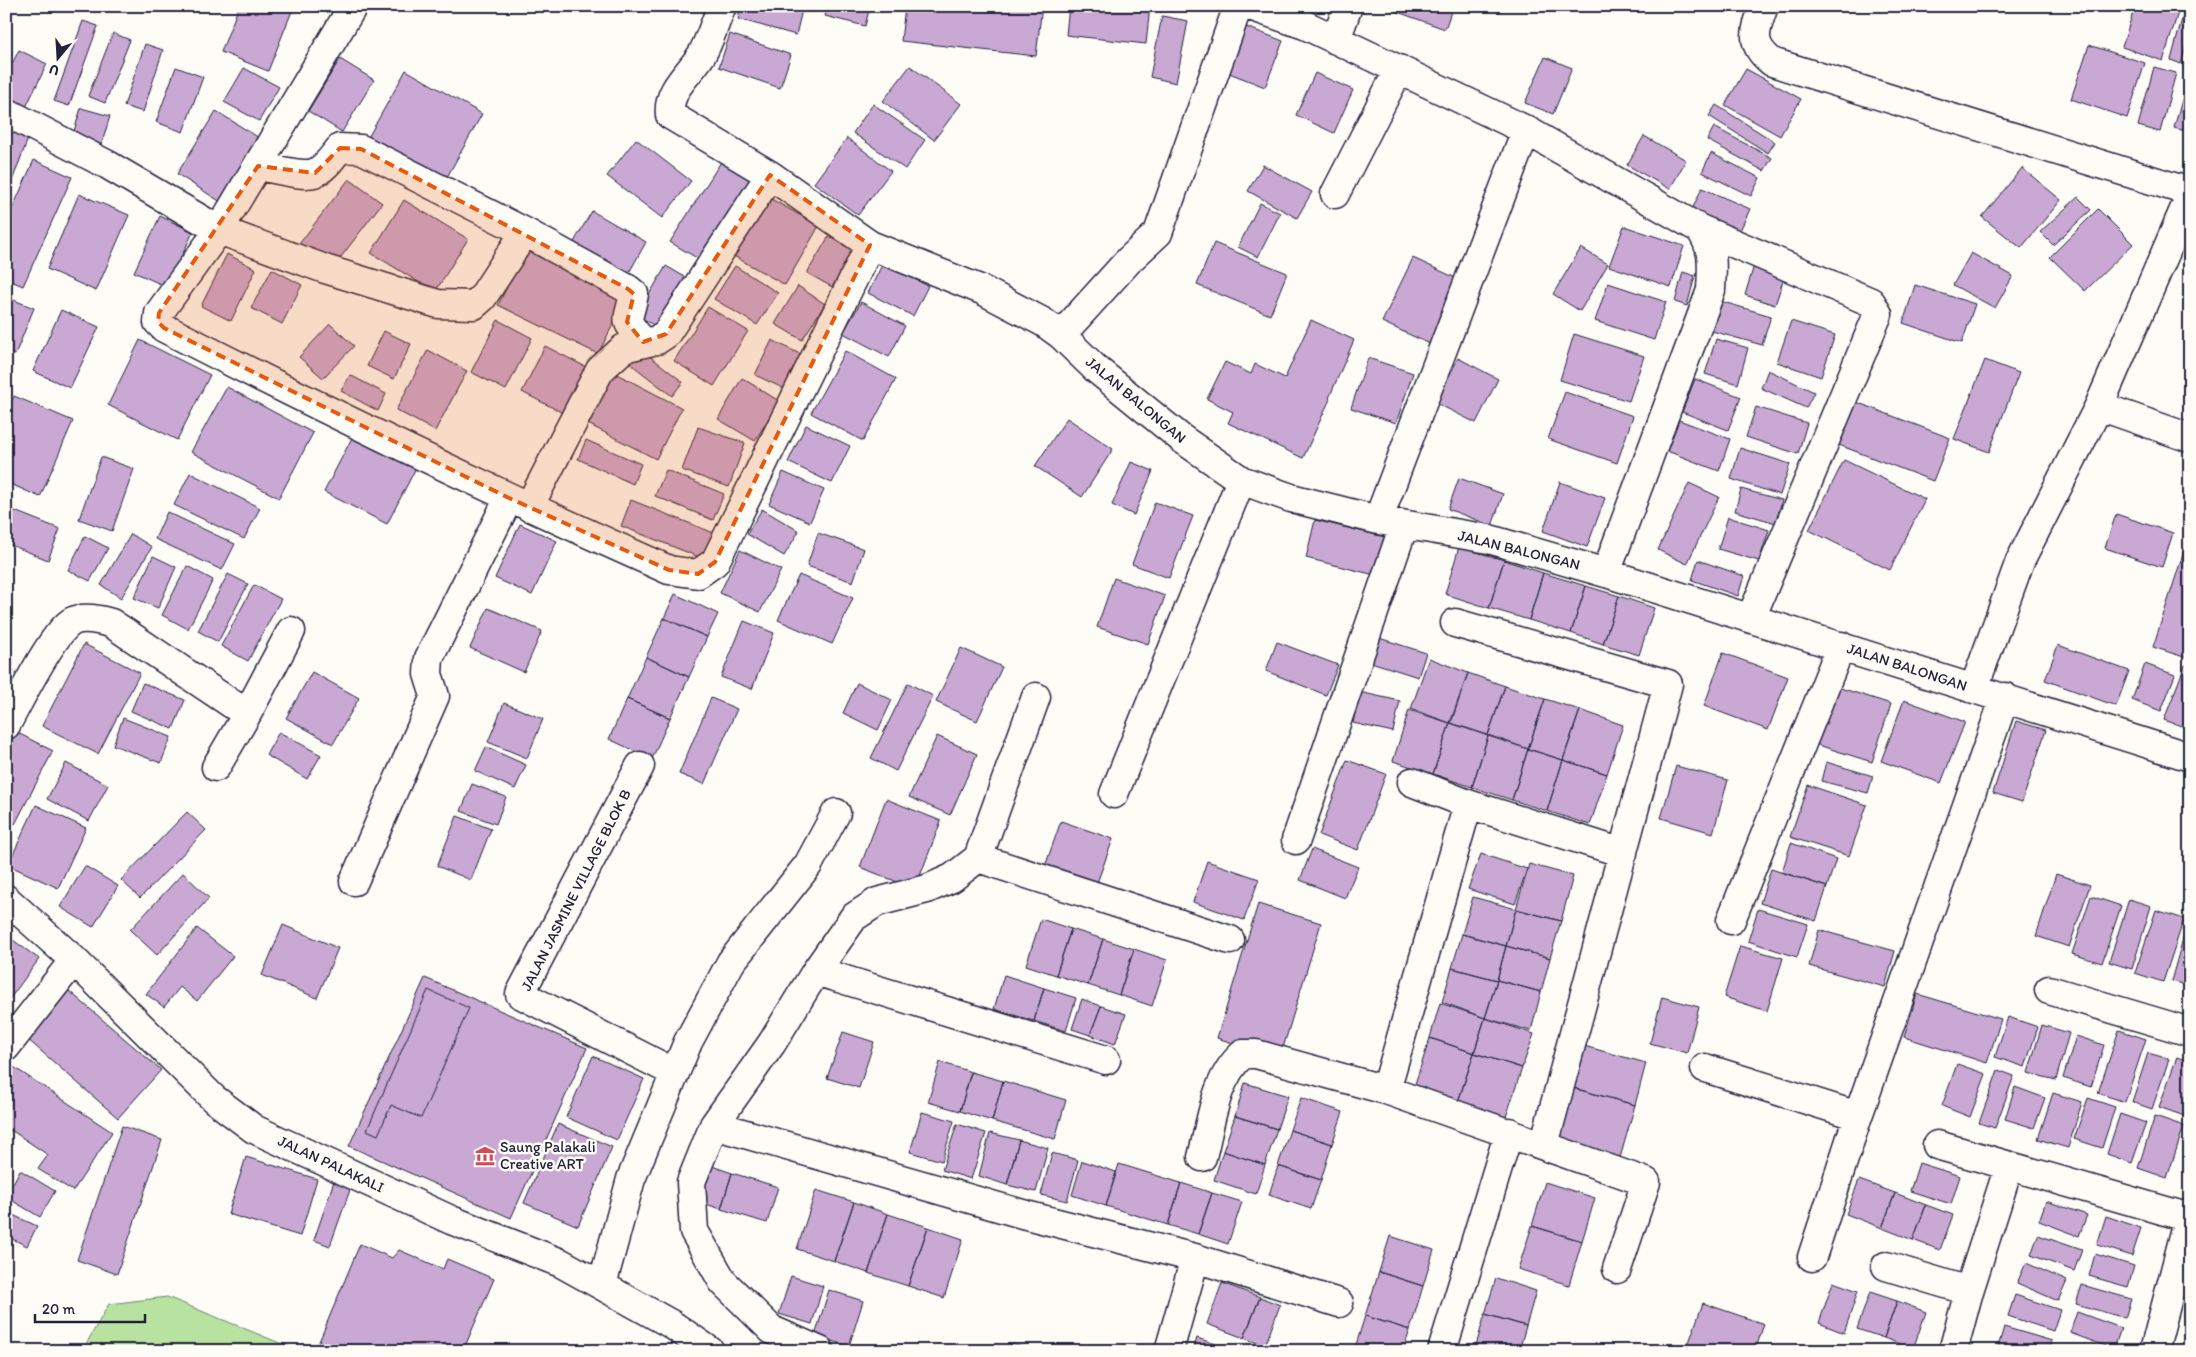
<svg xmlns="http://www.w3.org/2000/svg" width="2196" height="1357" font-family="Itim,sans-serif">
<rect width="100%" height="100%" fill="#fdfcf7"/>
<filter id="ink" filterUnits="userSpaceOnUse"><feTurbulence type="fractalNoise" baseFrequency=".02" numOctaves="2"/><feDisplacementMap in="SourceGraphic" scale="10" xChannelSelector="R" yChannelSelector="G"/><feConvolveMatrix kernelMatrix="1 2 1 2 8 2 1 2 1" color-interpolation-filters="sRGB"/></filter>
<g filter="url(#ink)">
<path fill="#b7e29f" stroke="#6c826d" d="M167 1297 292 1348V1351H82L109 1304Z"/>
<path fill="#c9a9d4" stroke="#22223b" d="M239 6H294L268 71 221 52Z
M741 6H803L796 35 738 19Z
M828 6H870L865 26 825 16Z
M905 6H1042L1036 56 901 41Z
M1069 6H1150L1146 44 1066 35Z
M1381 6H1453L1445 29Z
M2135 6H2180L2163 61 2122 47Z
M2183 15 2190 17V33L2181 64 2171 60Z
M1162 16 1188 21 1176 83 1150 77Z
M83 21 98 26 69 106 54 101Z
M1236 23 1283 41 1265 87 1219 69Z
M113 33 130 40 105 103 88 96Z
M730 34 791 55 780 88 719 67Z
M145 44 163 50 143 112 124 106Z
M2089 45 2145 63 2127 118 2071 99Z
M19 50 47 64 25 109 6 100V76Z
M2190 51V71L2184 69Z
M1545 57 1572 68 1553 114 1525 103Z
M340 59 374 80 342 132 308 111Z
M910 66 961 104 934 140 883 101Z
M176 67 203 77 183 132 156 122Z
M2154 67 2176 73 2160 132 2138 126Z
M244 68 279 87 259 121 224 102Z
M1746 69 1801 99 1780 136 1725 105Z
M406 70 482 114 442 186 365 143Z
M1315 73 1353 90 1334 133 1296 115Z
M2188 79 2190 80V132L2174 128Z
M873 104 925 140 905 169 853 133Z
M1716 105 1775 142 1768 153 1709 116Z
M81 108 110 116 101 146 72 138Z
M216 111 264 141 224 204 177 174Z
M1714 127 1772 158 1764 171 1707 140Z
M6 128 29 136 12 181 6 179Z
M1644 136 1686 160 1670 189 1627 165Z
M847 138 891 171 858 215 814 183Z
M636 139 691 181 662 218 607 176Z
M1711 153 1760 178 1751 196 1702 172Z
M726 154 758 175 702 261 670 242Z
M34 160 72 177 23 286 6 279V223Z
M1263 165 1312 192 1297 218 1248 191Z
M2022 168 2061 200 2021 248 1982 217Z
M349 179 382 203 332 269 299 244Z
M1702 188 1750 209 1737 237 1689 216Z
M79 194 129 215 96 291 47 269Z
M766 196 819 226 785 285 732 255Z
M2078 197 2091 210 2053 245 2040 232Z
M404 200 468 239 435 292 371 253Z
M1260 203 1280 213 1258 257 1238 247Z
M2098 209 2133 244 2085 291 2050 257Z
M592 211 646 242 625 280 570 249Z
M160 216 193 232 167 287 134 272Z
M1624 226 1684 246 1671 287 1609 266Z
M829 236 854 251 832 287 807 273Z
M1214 243 1287 273 1270 315 1197 285Z
M1581 248 1608 264 1580 311 1553 294Z
M525 250 626 299 598 354 498 305Z
M1971 253 2013 276 1995 308 1953 285Z
M227 254 256 269 231 321 201 306Z
M1413 258 1460 280 1430 344 1382 322Z
M1755 262 1786 272 1775 305 1745 295Z
M883 263 928 286 913 316 868 293Z
M666 266 690 280 660 329 637 315Z
M735 266 778 293 757 325 714 299Z
M272 269 302 285 282 324 251 308Z
M1683 272 1695 276 1687 306 1675 302Z
M1608 283 1666 302 1654 340 1595 321Z
M1915 285 1975 304 1962 343 1903 323Z
M798 286 825 304 802 340 775 324Z
M6 297 34 308 15 355 6 351Z
M1713 299 1771 316 1762 345 1705 329Z
M861 302 905 326 889 357 843 333Z
M708 307 748 331 714 386 674 361Z
M61 310 99 327 70 388 33 371Z
M498 320 532 338 506 390 471 372Z
M1311 320 1354 340 1329 398 1330 399 1303 458 1228 423 1233 412 1207 399 1225 362 1251 374 1255 364 1285 378Z
M1791 321 1835 335 1821 377 1777 362Z
M330 324 354 346 323 378 299 357Z
M384 331 411 344 394 379 367 366Z
M1574 334 1644 356 1629 401 1560 380Z
M1716 339 1748 348 1738 384 1705 374Z
M140 340 210 375 177 440 108 405Z
M772 340 802 355 785 389 755 375Z
M545 346 588 368 565 414 522 392Z
M638 347 683 382 672 396 627 361Z
M428 350 467 371 435 431 396 410Z
M845 351 896 379 863 441 811 413Z
M1368 358 1413 373 1396 423 1351 408Z
M1458 358 1498 379 1476 423 1436 403Z
M1985 360 2019 373 1989 452 1954 439Z
M1768 370 1814 392 1806 408 1761 388Z
M615 373 682 408 656 459 588 424Z
M350 375 386 394 378 411 341 391Z
M742 378 779 401 755 441 718 419Z
M1695 379 1741 397 1728 430 1682 412Z
M227 387 313 433 279 498 191 452Z
M1565 392 1633 416 1617 463 1548 439Z
M14 396 73 421 40 497 6 482V413Z
M1856 402 1950 438 1933 481 1839 445Z
M1756 407 1807 423 1798 454 1746 437Z
M1067 418 1113 449 1082 497 1035 466Z
M1679 420 1730 439 1719 471 1667 451Z
M806 425 850 446 832 483 788 462Z
M698 427 745 443 729 487 682 470Z
M356 430 419 462 387 524 324 492Z
M586 440 641 464 633 484 578 459Z
M1740 448 1790 464 1780 495 1731 479Z
M101 457 134 469 112 531 79 519Z
M1844 460 1925 499 1890 570 1809 530Z
M1131 462 1153 471 1134 515 1112 505Z
M666 470 724 494 713 520 655 496Z
M783 472 824 490 810 522 769 504Z
M190 473 260 508 244 539 174 505Z
M1459 478 1503 494 1492 526 1448 509Z
M1560 482 1605 498 1587 547 1543 531Z
M1689 483 1719 497 1687 564 1658 550Z
M1741 489 1782 500 1776 523 1735 511Z
M631 500 714 533 704 559 621 526Z
M1155 502 1193 516 1169 578 1132 564Z
M762 509 799 531 784 556 747 534Z
M12 510 60 529 48 560 6 543V523Z
M167 512 235 544 222 570 155 539Z
M2116 514 2173 533 2162 567 2105 548Z
M1728 517 1769 530 1759 561 1718 549Z
M1315 520 1389 538 1379 576 1306 558Z
M520 524 557 541 532 595 495 578Z
M818 533 864 549 853 582 807 566Z
M131 534 152 547 121 598 101 585Z
M85 536 108 548 90 581 68 570Z
M1459 547 1504 560 1489 608 1445 594Z
M2185 548 2190 550V659L2153 647Z
M740 550 781 570 760 612 720 593Z
M153 556 176 567 158 608 134 598Z
M1504 560 1543 573 1529 620 1489 608Z
M1698 560 1744 576 1738 596 1692 580Z
M187 566 213 580 188 629 162 615Z
M1543 573 1586 586 1571 633 1529 620Z
M228 574 248 584 218 642 198 631Z
M799 575 853 598 832 644 778 620Z
M1114 578 1165 596 1148 644 1097 627Z
M254 585 281 599 248 661 221 646Z
M1586 586 1619 596 1603 644 1571 633Z
M675 594 718 614 707 637 664 618Z
M1619 596 1654 608 1639 655 1603 644Z
M488 608 542 631 524 672 470 648Z
M664 618 707 637 689 677 646 657Z
M744 621 774 633 752 689 721 677Z
M1379 638 1426 653 1418 677 1371 662Z
M1277 642 1338 665 1326 695 1266 671Z
M84 644 140 673 98 754 42 726Z
M2058 645 2129 671 2116 706 2045 680Z
M961 648 1002 667 977 721 936 702Z
M1723 653 1788 677 1768 730 1704 706Z
M646 657 689 677 670 718 627 699Z
M1429 658 1468 673 1450 723 1411 709Z
M2145 664 2175 675 2161 711 2132 700Z
M2185 665 2190 667V729L2164 720Z
M6 668 14 671 6 691Z
M312 672 359 698 333 744 286 718Z
M1468 673 1505 686 1488 735 1451 723Z
M143 683 185 700 173 729 131 711Z
M857 683 892 700 878 730 843 713Z
M908 683 933 696 896 771 871 758Z
M1505 686 1545 699 1528 749 1488 735Z
M1834 686 1891 704 1872 762 1815 744Z
M1359 692 1400 701 1393 732 1353 723Z
M711 698 737 709 704 784 679 774Z
M627 699 670 718 652 759 609 739Z
M1545 699 1580 710 1563 760 1528 749Z
M1904 700 1965 722 1941 783 1881 761Z
M504 703 543 719 527 758 488 742Z
M1409 710 1450 723 1433 774 1393 761Z
M1580 710 1623 725 1607 774 1563 760Z
M123 718 171 737 161 763 113 745Z
M2016 721 2046 730 2022 802 1993 793Z
M1450 723 1488 736 1472 787 1433 774Z
M14 731 53 751 15 824 6 820V745Z
M279 732 321 755 307 779 266 755Z
M937 736 977 754 950 815 909 797Z
M1488 736 1528 749 1512 800 1472 787Z
M486 747 526 765 515 789 475 771Z
M1528 749 1563 760 1547 811 1512 800Z
M1347 760 1386 774 1358 850 1319 835Z
M1563 760 1607 774 1590 825 1547 811Z
M1826 762 1873 776 1868 793 1821 781Z
M66 763 108 785 89 821 47 799Z
M1676 766 1728 780 1713 833 1661 818Z
M472 784 506 797 496 824 461 811Z
M1808 785 1867 805 1849 856 1790 837Z
M886 799 941 821 915 889 860 867Z
M36 805 86 828 58 888 8 865Z
M187 812 206 830 140 898 121 880Z
M457 816 491 829 471 880 437 866Z
M1061 821 1113 839 1094 891 1043 872Z
M1791 843 1836 859 1827 887 1782 872Z
M1312 849 1358 867 1345 898 1300 880Z
M1481 854 1527 869 1515 904 1468 889Z
M1207 861 1259 879 1244 920 1193 902Z
M1529 864 1573 876 1561 921 1516 909Z
M85 866 118 886 93 927 60 907Z
M1771 869 1827 887 1816 921 1760 903Z
M183 873 209 898 157 955 130 930Z
M2056 874 2090 885 2069 947 2036 936Z
M2091 896 2121 906 2102 963 2072 954Z
M1473 897 1516 909 1506 946 1462 934Z
M2129 899 2151 906 2132 969 2109 962Z
M1258 904 1321 923 1280 1058 1217 1038Z
M1516 909 1561 921 1550 958 1506 946Z
M1758 909 1808 924 1797 957 1748 941Z
M2156 910 2184 919 2163 982 2135 973Z
M1041 919 1071 929 1056 975 1026 965Z
M283 925 338 948 317 998 262 975Z
M197 928 233 956 197 1001 180 987 164 1007 146 994Z
M2186 928 2190 929V986L2171 981Z
M1071 929 1103 939 1088 985 1056 975Z
M1819 930 1895 951 1885 987 1809 966Z
M1462 934 1506 946 1497 980 1452 968Z
M6 935 39 959 6 1004Z
M1103 939 1134 949 1119 995 1088 985Z
M1506 946 1550 958 1541 992 1497 980Z
M1740 946 1783 958 1767 1011 1724 997Z
M1134 949 1167 960 1152 1006 1119 995Z
M1452 968 1497 980 1485 1018 1442 1002Z
M1004 975 1044 988 1034 1021 994 1009Z
M425 978 587 1048 511 1218 349 1146Z
M1497 980 1541 992 1531 1031 1485 1018Z
M1044 988 1076 998 1066 1031 1034 1021Z
M68 990 161 1070 118 1118 26 1038Z
M428 990 469 1008 421 1118 391 1105 378 1135 367 1130Z
M1917 994 2001 1019 1987 1063 1904 1037Z
M1662 997 1699 1007 1687 1053 1650 1043Z
M1082 999 1101 1006 1090 1035 1072 1029Z
M1440 1003 1485 1018 1474 1053 1430 1038Z
M1101 1006 1126 1014 1115 1044 1090 1035Z
M2008 1017 2038 1027 2025 1067 1995 1057Z
M1485 1018 1534 1034 1522 1068 1474 1053Z
M2042 1025 2069 1033 2056 1080 2028 1073Z
M2119 1030 2146 1039 2125 1102 2098 1093Z
M843 1032 874 1042 859 1088 827 1078Z
M2076 1036 2104 1045 2091 1087 2063 1078Z
M1430 1038 1474 1053 1457 1105 1413 1090Z
M1584 1046 1646 1063 1635 1105 1573 1088Z
M1474 1053 1522 1068 1505 1120 1457 1105Z
M2148 1053 2169 1059 2152 1109 2132 1102Z
M593 1056 644 1079 617 1140 566 1117Z
M2177 1057 2190 1062V1118L2159 1107Z
M6 1062 112 1132 73 1191 38 1169 48 1155 11 1130 6 1136Z
M940 1062 971 1072 960 1111 928 1102Z
M1957 1064 1986 1074 1970 1117 1942 1106Z
M1998 1070 2014 1076 1995 1128 1979 1123Z
M971 1072 1003 1081 992 1121 960 1111Z
M1003 1081 1066 1100 1055 1139 992 1121Z
M1245 1083 1288 1096 1277 1129 1235 1116Z
M2015 1087 2045 1098 2034 1128 2005 1119Z
M1573 1088 1635 1105 1620 1158 1559 1142Z
M2053 1093 2082 1102 2068 1148 2038 1139Z
M1301 1098 1343 1112 1332 1144 1290 1130Z
M2088 1098 2115 1107 2102 1148 2074 1139Z
M922 1112 954 1121 942 1161 910 1152Z
M2120 1114 2146 1123 2132 1163 2107 1154Z
M1235 1116 1277 1129 1265 1165 1223 1151Z
M2155 1116 2184 1126 2167 1178 2138 1168Z
M558 1124 612 1147 578 1226 524 1203Z
M957 1124 986 1133 971 1179 942 1170Z
M122 1126 162 1140 117 1274 77 1260Z
M1290 1130 1332 1144 1321 1180 1278 1166Z
M990 1133 1019 1140 1007 1185 979 1176Z
M1019 1140 1048 1148 1036 1192 1007 1185Z
M1223 1151 1265 1165 1256 1194 1214 1180Z
M1052 1153 1078 1160 1067 1201 1041 1195Z
M246 1157 317 1179 300 1236 228 1214Z
M1082 1161 1116 1172 1106 1206 1072 1195Z
M1919 1163 1960 1176 1951 1204 1910 1191Z
M1119 1164 1181 1183 1168 1225 1106 1206Z
M709 1165 732 1173 721 1209 697 1201Z
M1278 1166 1321 1180 1311 1209 1269 1195Z
M20 1170 55 1191 40 1217 6 1197Z
M732 1173 778 1187 767 1223 721 1209Z
M1859 1180 1895 1193 1882 1228 1846 1214Z
M334 1181 351 1187 330 1246 314 1240Z
M1545 1182 1595 1198 1582 1241 1532 1226Z
M1181 1183 1212 1193 1198 1234 1168 1225Z
M816 1190 854 1202 834 1261 797 1249Z
M1212 1193 1242 1202 1228 1244 1198 1234Z
M1895 1193 1926 1205 1913 1240 1882 1228Z
M2046 1201 2087 1215 2079 1236 2039 1221Z
M854 1202 888 1214 868 1273 834 1261Z
M1926 1205 1953 1215 1940 1250 1913 1240Z
M6 1212 37 1226 27 1246 6 1236Z
M888 1214 928 1227 908 1286 868 1273Z
M2106 1216 2141 1228 2132 1256 2097 1245Z
M1532 1226 1582 1241 1569 1285 1518 1269Z
M928 1227 963 1239 944 1298 908 1286Z
M2038 1235 2082 1250 2074 1271 2031 1255Z
M1390 1236 1434 1250 1423 1286 1379 1272Z
M360 1244 392 1258 399 1250 443 1269 447 1259 494 1279 463 1351 316 1349Z
M2095 1254 2134 1266 2128 1287 2089 1276Z
M2026 1263 2067 1281 2058 1301 2017 1283Z
M1379 1272 1423 1286 1410 1330 1365 1316Z
M791 1276 823 1286 812 1324 779 1314Z
M1496 1278 1536 1291 1526 1326 1485 1314Z
M1833 1282 1858 1291 1844 1333 1819 1323Z
M1222 1283 1260 1297 1244 1338 1207 1324Z
M2082 1285 2131 1299 2125 1318 2076 1304Z
M829 1290 863 1301 849 1346 815 1336Z
M1870 1292 1897 1301 1884 1338 1857 1329Z
M2015 1295 2060 1310 2053 1331 2008 1316Z
M1260 1297 1280 1305 1265 1346 1244 1338Z
M1897 1301 1926 1312 1913 1349 1884 1338Z
M1703 1303 1764 1324 1755 1351H1694L1687 1348Z
M2077 1312 2121 1328 2114 1349 2070 1333Z
M1485 1314 1526 1326 1519 1351 1475 1349Z
M1365 1316 1410 1330 1403 1351H1354Z
M2190 1324V1351H2182Z
M2004 1327 2052 1341 2049 1351H2011L1998 1347Z
M1197 1338 1237 1351H1193Z
M627 1343 637 1351H621Z
M1012 1344 1037 1351H1010Z"/>
<g fill="none" stroke-linecap="round" stroke-linejoin="round">
<defs>
<path id="street" d="M353 6 219 230 159 313 158 322 164 328C330 413 498 494 669 570L698 574 715 562 870 245
M722 6C715 22 710 40 702 54 690 74 667 89 670 115L770 175 870 245 982 290 1043 322 1061 335 1096 369 1182 439 1241 480 1291 498 1378 520 1489 539 1606 573 2190 757
M1250 6 1305 25 1526 130 1700 229C1715 251 1712 265 1711 290L1606 573
M1764 6C1755 31 1749 44 1772 62L2190 192
M1336 40 1348 6
M6 112 108 165 219 230 325 269 438 304 474 305 482 298 525 232
M258 166C272 168 302 177 314 173 325 169 333 156 340 148L361 149 525 232 628 289 634 294C628 325 622 316 643 342
M1335 194 1399 69
M1700 229 1871 302 1878 314 1751 618
M1061 335 1129 260 1158 233 1238 6
M2099 406 2190 438
M529 507 600 370 624 348 657 340 666 334 770 175
M1378 520 1526 130
M1455 623 1668 684 1544 1145
M1974 688 2020 561 2099 406 2190 196
M247 714 291 631
M6 725C19 702 52 632 73 621 84 616 100 620 111 623L247 714 216 767
M640 766 520 994 675 1073
M1412 782 1468 804 1623 853
M1114 794 1241 480
M1296 840 1404 525
M978 858 1230 940
M354 881 435 696 428 674 429 658 509 498
M6 899 74 960 214 1099 254 1129 451 1220 561 1263 671 1324 710 1351
M1731 920 1841 646
M816 971 1106 1060
M2049 990 2190 1032
M6 1047 74 960
M1705 1068 1858 1116
M1386 1090 1468 804
M714 1125 1026 1215 1195 1258 1339 1303
M1937 1145 2190 1218
M1202 1157C1211 1123 1215 1078 1243 1054H1256L1386 1090 1646 1182 1617 1269
M1812 1257 1858 1116 2005 697
M1886 1266 1969 1291
M602 1285 631 1179 688 1042 731 962 808 865 836 813
M820 1351 772 1330 723 1282 694 1231 691 1182 714 1125 772 1043 816 971 854 917 877 902 927 889 952 878 978 858 1036 697
M1169 1351 1195 1258
M1442 1351 1509 1132
M1953 1351 1969 1291 2009 1166
M2154 1351 2190 1213"/>
</defs>
<use href="#street" stroke="#22223b" stroke-width="31"/>
<use href="#street" stroke="#fdfcf7" stroke-width="28"/>
</g>
</g>
<path fill="#e8590c" fill-opacity="0.2" stroke="#e8590c" stroke-width="4" stroke-dasharray="10 6" stroke-linejoin="round" d="M340 148 361 149 628 289 634 294 627 322 643 342 666 334 770 175 870 245 715 562 698 574 669 570 509 498 164 328 158 322 159 313 258 166 315 173Z"/>
<defs>
<symbol id="museum-bare" viewBox="-9 -9 18 18"><path d="M0-6L6-3V-2H-6V-3ZM-5-1h2V3h-2ZM-1-1h2V3h-2ZM3-1h2V3H3ZM-6 4H6V6H-6Z" fill="#d1495b" stroke="#fdfcf7" stroke-width="2.5" paint-order="stroke"/></symbol>
</defs>
<g fill-rule="evenodd">
<use href="#museum-bare" x="471" y="1142" width="28" height="28"/>
</g>
<g text-anchor="middle" dominant-baseline="central" stroke-width="5" stroke-linejoin="round" paint-order="stroke">
<g font-size="15" fill="#22223b" stroke="#fdfcf7">
<text transform="translate(1136 400) rotate(40)">JALAN BALONGAN</text>
<text transform="translate(1519 550) rotate(14)">JALAN BALONGAN</text>
<text transform="translate(1907 667) rotate(18)">JALAN BALONGAN</text>
<text transform="translate(576 890) rotate(-63)">JALAN JASMINE VILLAGE BLOK B</text>
<text transform="translate(331 1164) rotate(25)">JALAN PALAKALI</text>
</g>
<g font-size="15" fill="#22223b" stroke="#fdfcf7" text-anchor="start">
<text x="500" y="1147">Saung Palakali<tspan x="500" dy="17">Creative ART</tspan></text>
</g>
</g>
<rect width="2196" height="1357" fill="none" stroke="#fdfcf7" stroke-width="25"/>
<rect x="12" y="12" width="2171" height="1332" fill="none" stroke="#22223b" stroke-width="2" filter="url(#ink)"/>
<g transform="translate(58 58) rotate(198)" stroke="#fdfcf7" stroke-width="4" paint-order="stroke">
<path d="M0-4L9 19L0 12L-9 19Z" fill="#22223b"/>
<text y="-8" font-size="14" font-weight="bold" text-anchor="middle" fill="#22223b">U</text>
</g>
<path d="M35 1314v8h110v-8" fill="none" stroke="#22223b" stroke-width="2.5"/>
<text x="42" y="1314" font-size="15" fill="#22223b" stroke="#fdfcf7" stroke-width="4" paint-order="stroke">20 m</text>
</svg>
